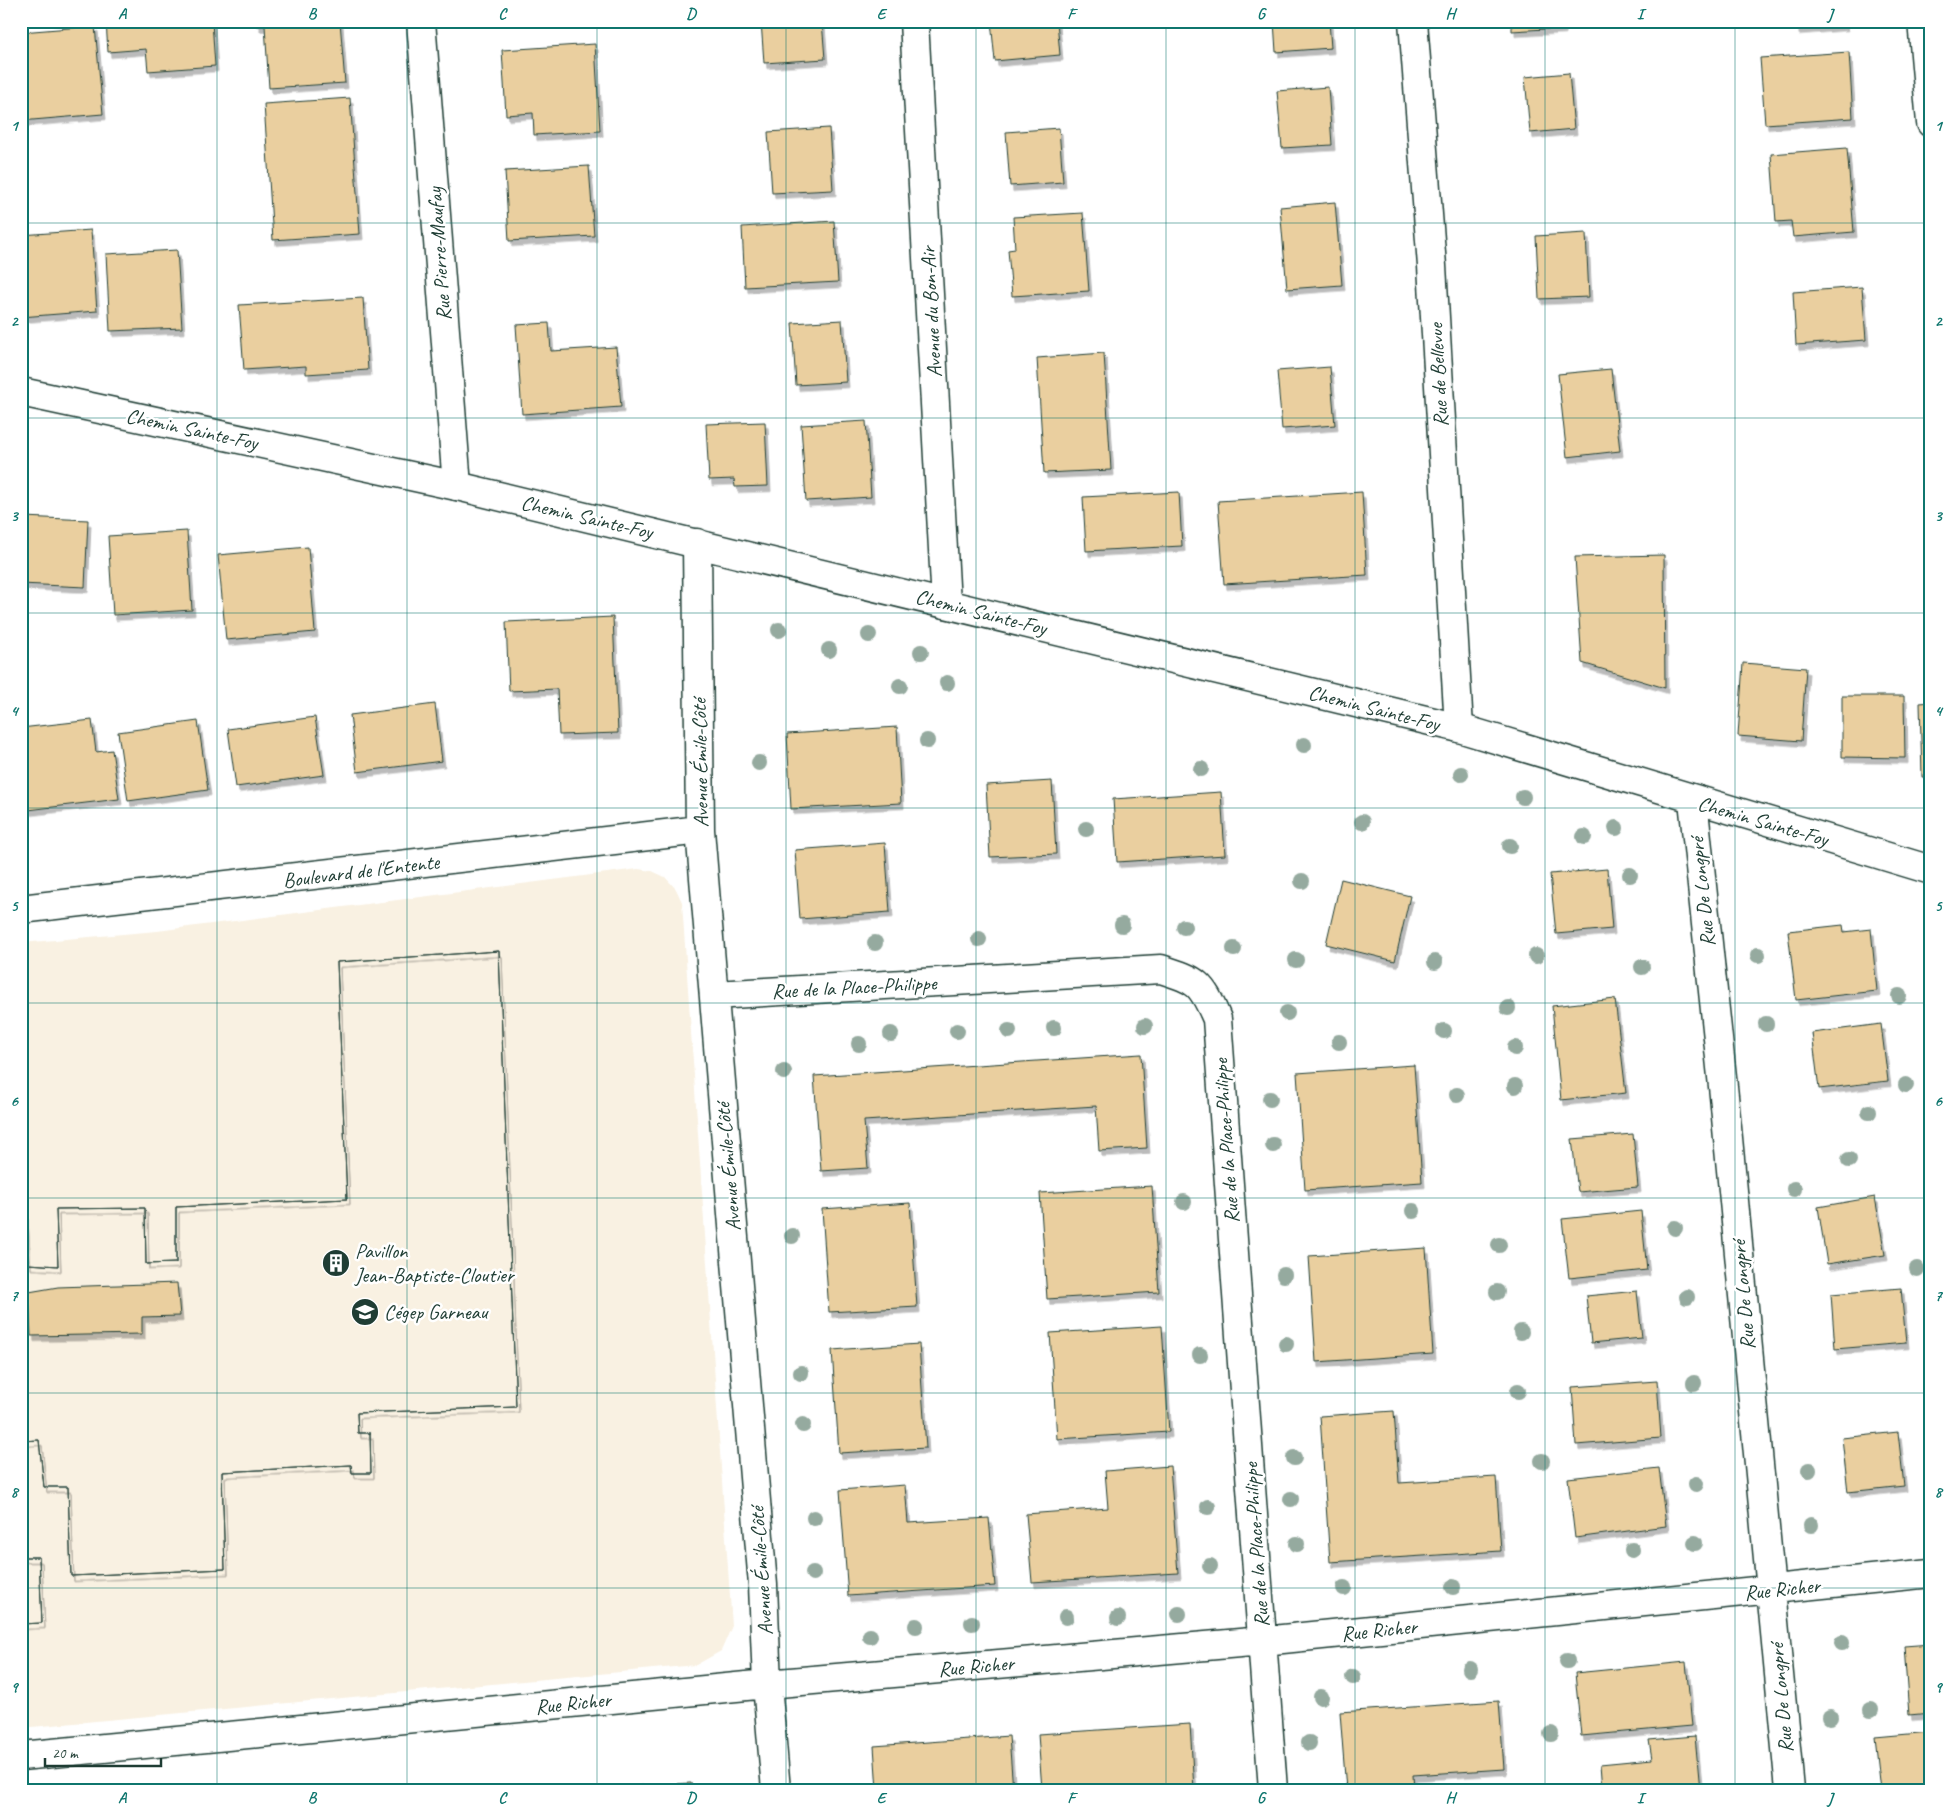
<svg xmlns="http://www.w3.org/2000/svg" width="1952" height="1811" font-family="Caveat,sans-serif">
<defs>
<filter id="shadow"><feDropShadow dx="3" dy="5.5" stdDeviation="0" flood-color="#0004"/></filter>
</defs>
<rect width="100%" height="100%" fill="#fff"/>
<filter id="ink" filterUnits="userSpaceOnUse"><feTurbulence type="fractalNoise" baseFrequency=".02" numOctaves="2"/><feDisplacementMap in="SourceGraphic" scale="10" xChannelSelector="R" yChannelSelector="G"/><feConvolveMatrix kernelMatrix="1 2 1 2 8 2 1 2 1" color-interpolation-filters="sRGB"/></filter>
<g filter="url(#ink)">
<path fill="#f9f1e2" d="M638 869 652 871 665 877 676 889 682 902 732 1626 721 1651 696 1665 21 1728V943L157 931Z"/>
<path fill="#eacf9f" stroke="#1f3d34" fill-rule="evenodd" filter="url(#shadow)" d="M106 21H212L215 66 148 71 146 49 108 52Z
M257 21H340L345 83 269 88 265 26H257Z
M761 21H822L825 59 764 63Z
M991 21H1057L1060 55 995 61Z
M1274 21H1329L1331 48 1276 52Z
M1512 21H1563V28L1512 31Z
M1796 21H1845V25L1796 29Z
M95 26 103 114 21 121V32Z
M595 44 600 131 534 135 533 113 506 115 502 50Z
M1849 52 1853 118 1765 124 1760 58Z
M1569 73 1574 129 1530 133 1525 77Z
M1328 87 1332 145 1282 148 1277 91Z
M350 98 360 234 273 240 264 104Z
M829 128 833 190 772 193 768 132Z
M1059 128 1063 182 1010 186 1006 132Z
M1847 148 1854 232 1793 237 1791 221 1776 222 1771 154Z
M589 166 594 236 509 241 505 171Z
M1335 202 1342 285 1287 289 1280 207Z
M1083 213 1089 291 1012 296 1008 250 1015 249 1013 217Z
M834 221 838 282 745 287 742 227Z
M91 230 97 311 21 317V235Z
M1586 233 1589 297 1539 299 1536 236Z
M177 250 182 328 110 331 106 254Z
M1862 287 1866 340 1796 345 1793 292Z
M363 298 368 370 306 374V366L244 370 239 305Z
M842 320 846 382 796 385 792 323Z
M549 323 551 351 616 347 621 407 522 414 516 325Z
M1104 353 1111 470 1044 473 1037 358Z
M1330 367 1335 425 1282 429 1277 371Z
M1611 369 1620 451 1567 457 1558 374Z
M866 421 871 497 806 501 801 425Z
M765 422 768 486 735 487 734 479 709 480 706 424Z
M1179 492 1182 546 1086 551 1083 497Z
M1362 492 1367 575 1224 584 1218 501Z
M24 517 88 520 85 587 21 584Z
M187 531 192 610 113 615 108 536Z
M308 547 315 632 226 640 218 555Z
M1664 555 1665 688 1582 663 1575 557Z
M613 617 618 733 559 735 557 689 509 691 506 622Z
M1743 663 1806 668 1801 741 1738 736Z
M1842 696H1904L1905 758 1842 757Z
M1931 702V777H1922L1920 703Z
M435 704 442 761 357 772 350 715Z
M315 717 324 775 236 787 228 729Z
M92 720 96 752 112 750 119 799 28 810 21 753V728Z
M198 721 208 790 128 801 118 732Z
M897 727 901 803 791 809 787 734Z
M1052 781 1056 854 990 857 986 785Z
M1221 792 1225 855 1117 862 1113 799Z
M885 843 890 912 800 919 795 850Z
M1607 869 1612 929 1556 934 1550 874Z
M1341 879 1410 896 1395 961 1326 944Z
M1843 925 1844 932 1871 929 1877 991 1796 1000 1788 931Z
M499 951 516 1407 357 1413 358 1433H370L371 1473H352L351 1465 222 1472 225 1569 71 1576 68 1487H44L39 1440 21 1441V1198H24L28 1264 58 1266 56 1209 145 1208 146 1264 176 1263V1207L347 1199 337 962ZM177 1283 180 1316 142 1317V1334L31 1336 29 1292 58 1287Z
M499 951 516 1407 357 1413 358 1433H370L371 1473H352L351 1465 222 1472 225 1569 71 1576 68 1487H44L39 1440 21 1441V1198H24L28 1264 58 1266 56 1209 145 1208 146 1264 176 1263V1207L347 1199 337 962Z
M1615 999 1626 1093 1561 1100 1552 1006Z
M1881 1024 1888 1081 1819 1089 1812 1033Z
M1141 1054 1147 1148 1099 1151 1096 1106 864 1121 868 1168 821 1171 814 1076Z
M1414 1065 1422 1182 1305 1190 1297 1073Z
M1633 1134 1638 1187 1578 1192 1572 1139Z
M1152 1186 1159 1292 1047 1299 1040 1193Z
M1875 1197 1885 1255 1827 1264 1818 1207Z
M910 1203 917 1307 829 1312 822 1209Z
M1641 1211 1647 1270 1569 1278 1562 1219Z
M1426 1248 1433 1354 1316 1362 1309 1256Z
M1901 1288 1906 1343 1835 1349 1831 1294Z
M1637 1291 1642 1338 1591 1343 1586 1296Z
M1162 1326 1169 1432 1057 1439 1050 1333Z
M919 1344 926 1448 839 1453 832 1350Z
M1657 1381 1661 1438 1576 1445 1572 1387Z
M1394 1411 1399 1483 1496 1477 1501 1551 1330 1562 1320 1416Z
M1898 1432 1904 1486 1848 1492 1842 1438Z
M1170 1466 1178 1573 1032 1582 1026 1514 1108 1508 1105 1471Z
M1659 1468 1666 1526 1575 1538 1568 1478Z
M905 1485 908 1523 989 1518 995 1586 848 1596 840 1490Z
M21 1557H39L42 1623 21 1624Z
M21 1557H39L42 1623 21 1624Z
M1931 1644V1713L1909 1715 1904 1646Z
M1686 1662 1692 1726 1581 1736 1575 1673Z
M1499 1701 1504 1769 1413 1775 1414 1790H1346L1340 1712Z
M1190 1724 1194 1790H1042L1038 1734Z
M1931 1732V1790H1881L1875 1737Z
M1009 1736 1013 1790H877L874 1746Z
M1695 1736 1700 1790H1602L1600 1764 1652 1759 1649 1740Z
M691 1783 692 1790H631L630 1786Z"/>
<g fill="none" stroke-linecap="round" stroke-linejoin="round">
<defs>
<path id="minor" d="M421 21 457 486
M914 21 946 604
M1413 21 1432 266 1459 728
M1922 21 1931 123
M697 543 700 830 763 1585 767 1684 776 1790
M1693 800 1724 1096 1790 1790
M21 909 700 830
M714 995 1161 969C1198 981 1201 982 1217 1019L1273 1790
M21 1756 767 1684 1263 1641 1931 1573"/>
<path id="secondary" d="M21 392 457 486 1459 728 1931 870"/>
</defs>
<use href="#minor" stroke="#1f3d34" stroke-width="31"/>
<use href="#secondary" stroke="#1f3d34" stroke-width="31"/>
<use href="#minor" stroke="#fff" stroke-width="28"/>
<use href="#secondary" stroke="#fff" stroke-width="28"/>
</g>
<g fill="#95aa9f">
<circle cx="779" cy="630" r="8"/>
<circle cx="869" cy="635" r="8"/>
<circle cx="829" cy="650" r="8"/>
<circle cx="921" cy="652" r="8"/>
<circle cx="947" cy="683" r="8"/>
<circle cx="900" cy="686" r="8"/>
<circle cx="927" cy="741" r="8"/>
<circle cx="1304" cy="745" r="8"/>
<circle cx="759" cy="763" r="8"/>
<circle cx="1201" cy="769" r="8"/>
<circle cx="1461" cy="774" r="8"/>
<circle cx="1523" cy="797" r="8"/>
<circle cx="1362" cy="822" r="8"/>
<circle cx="1616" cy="828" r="8"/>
<circle cx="1086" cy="829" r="8"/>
<circle cx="1584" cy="837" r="8"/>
<circle cx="1510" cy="846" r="8"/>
<circle cx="1630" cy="875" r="8"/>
<circle cx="1302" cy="881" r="8"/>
<circle cx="1122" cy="925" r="8"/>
<circle cx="1184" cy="927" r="8"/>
<circle cx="979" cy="939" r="8"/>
<circle cx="875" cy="943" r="8"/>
<circle cx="1234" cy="949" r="8"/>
<circle cx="1758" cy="955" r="8"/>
<circle cx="1536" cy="956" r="8"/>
<circle cx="1296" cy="960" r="8"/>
<circle cx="1435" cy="962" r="8"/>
<circle cx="1642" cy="967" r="8"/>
<circle cx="1899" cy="996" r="8"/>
<circle cx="1508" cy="1008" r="8"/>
<circle cx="1287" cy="1013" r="8"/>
<circle cx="1766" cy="1024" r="8"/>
<circle cx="1145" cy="1026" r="8"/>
<circle cx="1054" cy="1028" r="8"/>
<circle cx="957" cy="1031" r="8"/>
<circle cx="1009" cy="1031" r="8"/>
<circle cx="1444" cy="1031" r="8"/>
<circle cx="891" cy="1034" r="8"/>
<circle cx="1339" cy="1042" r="8"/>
<circle cx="859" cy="1044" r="8"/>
<circle cx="1515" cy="1048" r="8"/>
<circle cx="784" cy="1072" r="8"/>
<circle cx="1906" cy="1085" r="8"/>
<circle cx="1515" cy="1086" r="8"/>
<circle cx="1457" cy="1095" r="8"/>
<circle cx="1270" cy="1099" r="8"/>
<circle cx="1869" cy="1112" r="8"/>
<circle cx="1273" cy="1145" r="8"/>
<circle cx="1849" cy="1160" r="8"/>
<circle cx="1794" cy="1189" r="8"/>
<circle cx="1184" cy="1202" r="8"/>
<circle cx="1413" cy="1211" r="8"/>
<circle cx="1675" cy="1228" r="8"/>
<circle cx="792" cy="1236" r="8"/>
<circle cx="1499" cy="1245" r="8"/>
<circle cx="1917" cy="1269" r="8"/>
<circle cx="1284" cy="1275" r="8"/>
<circle cx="1497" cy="1292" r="8"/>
<circle cx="1687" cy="1297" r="8"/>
<circle cx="1521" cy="1332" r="8"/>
<circle cx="1286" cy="1344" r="8"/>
<circle cx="1200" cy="1355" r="8"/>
<circle cx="801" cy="1373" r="8"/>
<circle cx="1694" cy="1383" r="8"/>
<circle cx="1518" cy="1391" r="8"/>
<circle cx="803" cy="1425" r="8"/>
<circle cx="1294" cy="1458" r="8"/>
<circle cx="1542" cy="1461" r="8"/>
<circle cx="1809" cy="1470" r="8"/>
<circle cx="1696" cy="1484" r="8"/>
<circle cx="1291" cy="1499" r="8"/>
<circle cx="1208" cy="1507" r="8"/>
<circle cx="814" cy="1518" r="8"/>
<circle cx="1811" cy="1525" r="8"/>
<circle cx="1695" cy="1543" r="8"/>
<circle cx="1297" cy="1544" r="8"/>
<circle cx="1632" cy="1550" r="8"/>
<circle cx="1210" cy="1566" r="8"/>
<circle cx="813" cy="1573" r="8"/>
<circle cx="1453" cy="1587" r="8"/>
<circle cx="1344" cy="1588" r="8"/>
<circle cx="1179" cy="1614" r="8"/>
<circle cx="1066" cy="1617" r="8"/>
<circle cx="1118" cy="1618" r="8"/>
<circle cx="972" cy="1623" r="8"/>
<circle cx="916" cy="1626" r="8"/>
<circle cx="870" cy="1636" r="8"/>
<circle cx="1842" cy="1643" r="8"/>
<circle cx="1567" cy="1661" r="8"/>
<circle cx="1470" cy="1669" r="8"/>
<circle cx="1353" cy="1677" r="8"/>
<circle cx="1321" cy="1697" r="8"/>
<circle cx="1871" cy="1710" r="8"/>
<circle cx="1830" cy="1717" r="8"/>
<circle cx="1551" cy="1734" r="8"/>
<circle cx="1309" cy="1743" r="8"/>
</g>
</g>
<path fill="none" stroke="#0f766e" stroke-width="1" stroke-opacity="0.55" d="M217 21V1790M407 21V1790M597 21V1790M786 21V1790M976 21V1790M1166 21V1790M1355 21V1790M1545 21V1790M1735 21V1790M21 223H1931M21 418H1931M21 613H1931M21 808H1931M21 1003H1931M21 1198H1931M21 1393H1931M21 1588H1931"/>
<defs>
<symbol id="building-disc" viewBox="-11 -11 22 22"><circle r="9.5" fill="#1f3d34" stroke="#fff"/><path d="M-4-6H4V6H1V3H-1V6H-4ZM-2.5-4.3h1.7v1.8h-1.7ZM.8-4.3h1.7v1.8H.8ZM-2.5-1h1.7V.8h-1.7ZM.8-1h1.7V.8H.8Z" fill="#fff"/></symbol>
<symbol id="university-disc" viewBox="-11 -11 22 22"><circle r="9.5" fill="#1f3d34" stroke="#fff"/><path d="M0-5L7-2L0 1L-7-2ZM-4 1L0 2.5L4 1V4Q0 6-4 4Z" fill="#fff"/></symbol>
</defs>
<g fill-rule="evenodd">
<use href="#building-disc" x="320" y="1247" width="32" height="32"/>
<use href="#university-disc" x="349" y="1296" width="32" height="32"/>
</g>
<g text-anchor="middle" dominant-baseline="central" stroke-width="5" stroke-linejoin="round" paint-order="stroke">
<g font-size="21" fill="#1f3d34" stroke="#fff">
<text transform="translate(439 254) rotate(-94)">Rue Pierre-Maufay</text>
<text transform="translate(931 312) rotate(-93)">Avenue du Bon-Air</text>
<text transform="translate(1438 375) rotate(-93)">Rue de Bellevue</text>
<text transform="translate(192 429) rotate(12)">Chemin Sainte-Foy</text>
<text transform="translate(587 517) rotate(13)">Chemin Sainte-Foy</text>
<text transform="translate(981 612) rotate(14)">Chemin Sainte-Foy</text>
<text transform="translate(1374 708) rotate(14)">Chemin Sainte-Foy</text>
<text transform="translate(700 763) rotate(-91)">Avenue Émile-Côté</text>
<text transform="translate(1763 821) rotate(16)">Chemin Sainte-Foy</text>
<text transform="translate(361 871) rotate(-7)">Boulevard de l'Entente</text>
<text transform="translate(1702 892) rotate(-96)">Rue De Longpré</text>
<text transform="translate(854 987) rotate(-3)">Rue de la Place-Philippe</text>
<text transform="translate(1226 1141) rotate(-94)">Rue de la Place-Philippe</text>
<text transform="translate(728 1167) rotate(-95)">Avenue Émile-Côté</text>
<text transform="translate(1743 1295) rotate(-95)">Rue De Longpré</text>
<text transform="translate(1256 1545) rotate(-94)">Rue de la Place-Philippe</text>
<text transform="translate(761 1571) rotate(-94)">Avenue Émile-Côté</text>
<text transform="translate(1782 1589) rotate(-6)">Rue Richer</text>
<text transform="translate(1379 1630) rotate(-6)">Rue Richer</text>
<text transform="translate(976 1666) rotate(-5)">Rue Richer</text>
<text transform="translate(1781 1698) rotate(-95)">Rue De Longpré</text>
<text transform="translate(573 1703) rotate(-6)">Rue Richer</text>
</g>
<g font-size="21" fill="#1f3d34" stroke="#fff" text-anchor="start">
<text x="355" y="1251">Pavillon<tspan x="355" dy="24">Jean-Baptiste-Cloutier</tspan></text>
<text x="384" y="1312">Cégep Garneau</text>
</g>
</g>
<rect width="1952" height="1811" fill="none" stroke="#fff" stroke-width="55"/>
<path d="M45 1758v8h116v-8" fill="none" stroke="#1f3d34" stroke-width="2.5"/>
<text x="52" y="1758" font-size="15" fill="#1f3d34" stroke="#ffffff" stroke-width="4" paint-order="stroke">20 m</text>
<rect x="28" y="28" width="1896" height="1756" fill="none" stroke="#0f766e" stroke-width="2"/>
<g font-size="16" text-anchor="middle" font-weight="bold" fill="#0f766e">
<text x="122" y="19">A</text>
<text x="312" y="19">B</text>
<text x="502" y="19">C</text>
<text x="691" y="19">D</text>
<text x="881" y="19">E</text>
<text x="1071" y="19">F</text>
<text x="1261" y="19">G</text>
<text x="1450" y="19">H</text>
<text x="1640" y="19">I</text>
<text x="1830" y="19">J</text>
<text x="14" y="131">1</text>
<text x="1938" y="131">1</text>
<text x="14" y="326">2</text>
<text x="1938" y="326">2</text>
<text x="14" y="521">3</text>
<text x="1938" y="521">3</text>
<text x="14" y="716">4</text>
<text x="1938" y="716">4</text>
<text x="14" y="911">5</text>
<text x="1938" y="911">5</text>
<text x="14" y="1106">6</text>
<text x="1938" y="1106">6</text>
<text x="14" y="1301">7</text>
<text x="1938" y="1301">7</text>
<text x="14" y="1497">8</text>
<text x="1938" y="1497">8</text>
<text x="14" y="1692">9</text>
<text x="1938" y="1692">9</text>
<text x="122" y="1803">A</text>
<text x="312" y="1803">B</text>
<text x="502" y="1803">C</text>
<text x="691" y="1803">D</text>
<text x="881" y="1803">E</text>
<text x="1071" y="1803">F</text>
<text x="1261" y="1803">G</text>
<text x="1450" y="1803">H</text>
<text x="1640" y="1803">I</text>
<text x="1830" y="1803">J</text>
</g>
</svg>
